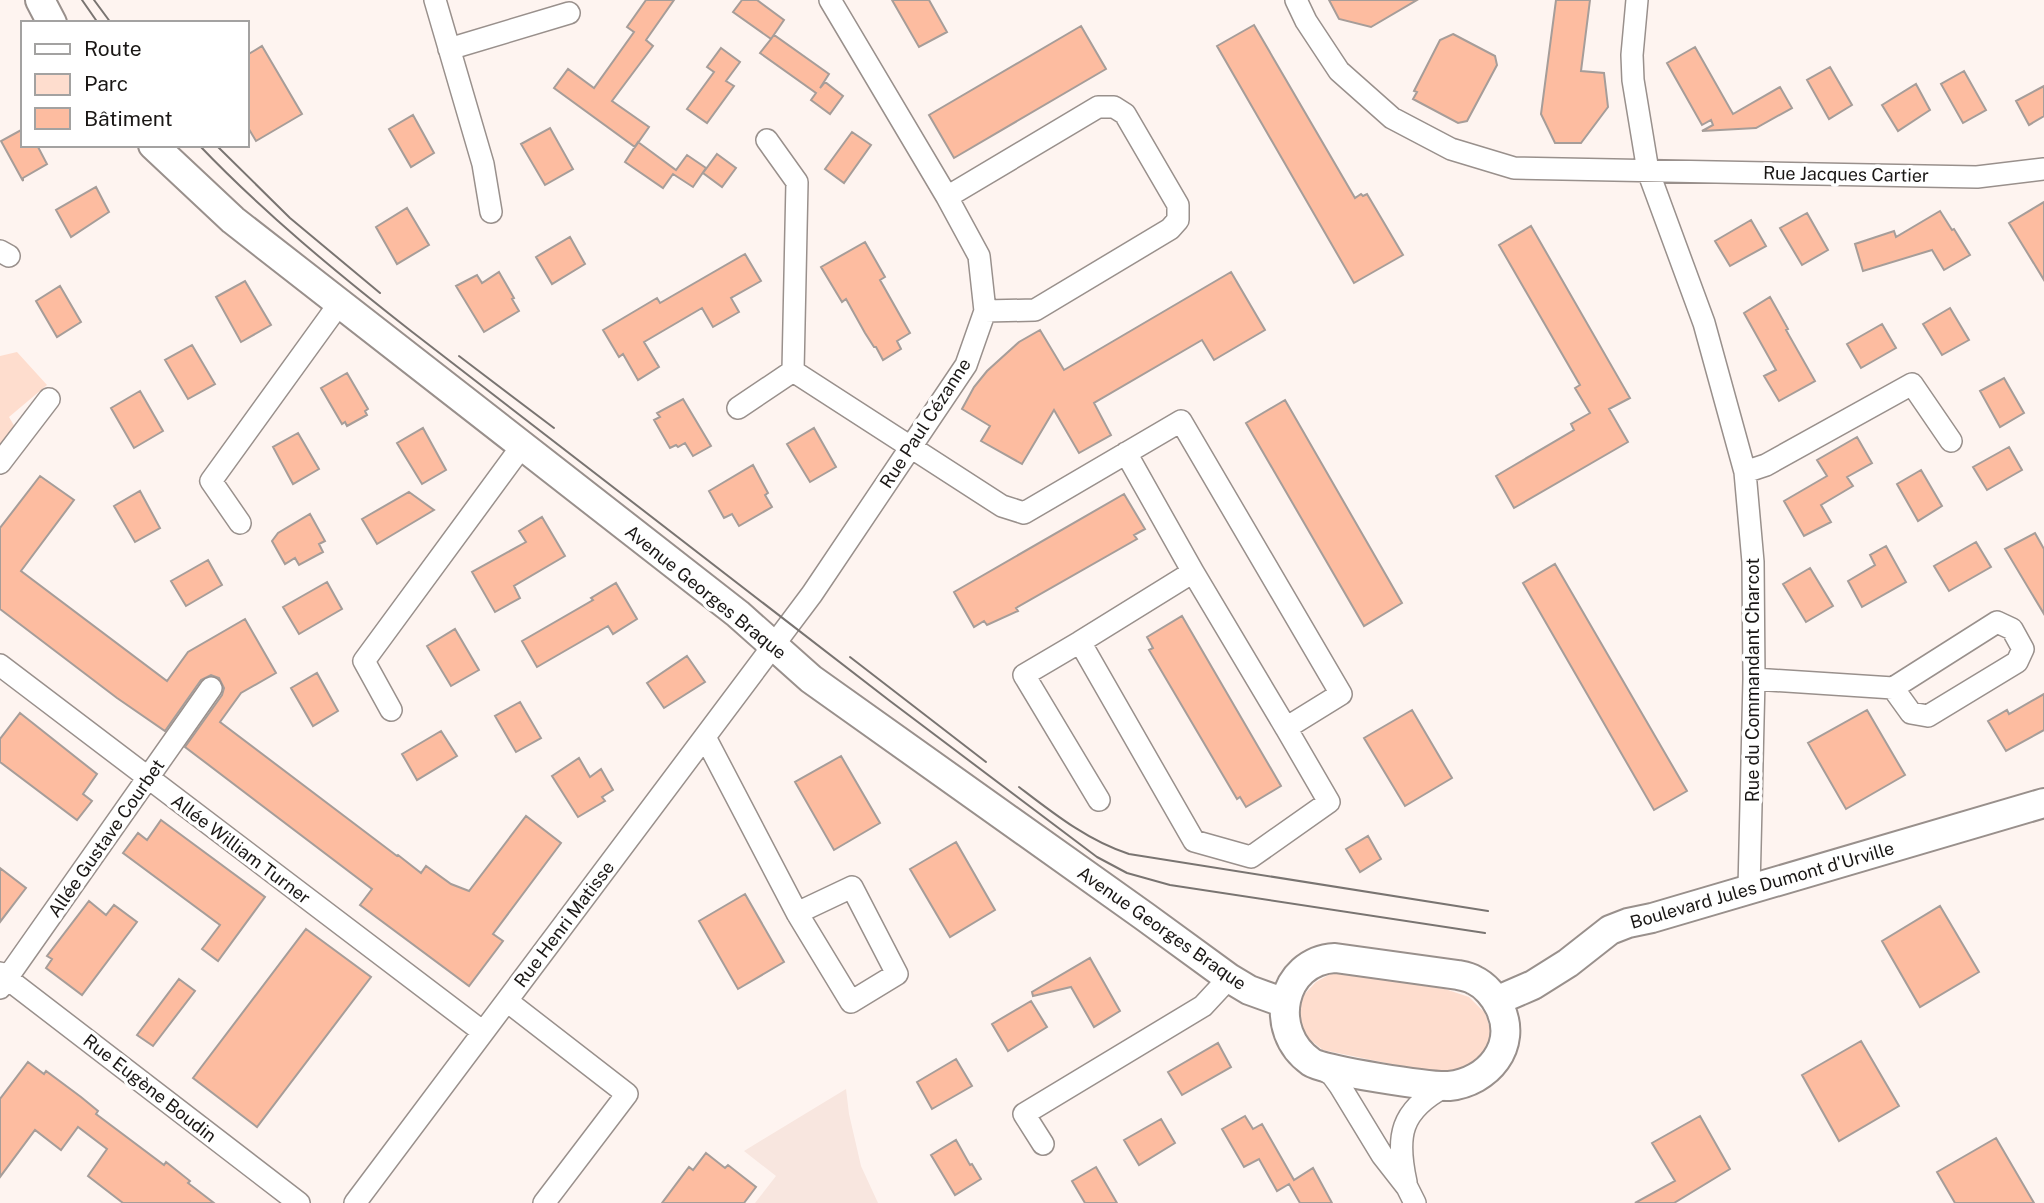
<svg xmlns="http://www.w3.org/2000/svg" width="2044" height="1203" font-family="'Public Sans',sans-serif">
<rect width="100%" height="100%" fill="#fef4f0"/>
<path fill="#f8e6df" d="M846 1089 849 1114 861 1166 878 1203H755L776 1176 744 1151Z"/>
<path fill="#feddce" d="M17 352 47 385 9 417 16 429 0 450V356Z
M1334 972 1445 989 1469 997 1485 1013 1492 1035 1481 1058 1460 1073 1430 1072 1323 1050 1305 1036 1298 1018 1301 998 1316 982Z"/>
<path fill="#fdbca0" stroke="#a69d99" stroke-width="2" d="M646 0H674L646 40 653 46 612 101 649 127 635 147 554 88 568 69 594 88 634 32 627 27Z
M742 0H757L784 20 771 39 774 35 829 74 820 88 825 82 843 96 830 114 811 100 816 93 760 53 771 39 733 12Z
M892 0H929L947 32 919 47Z
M1329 0H1417L1371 27 1339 19Z
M1556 0H1590L1581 71 1604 73 1608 107 1581 143H1555L1541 114Z
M1254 25 1355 198 1361 194 1363 196 1367 194 1403 255 1354 283 1217 46Z
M1081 26 1106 69 954 158 929 115Z
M1453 34 1495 56 1497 65 1467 121 1458 123 1413 99 1417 92 1414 91 1440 40Z
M262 46 302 114 256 141 247 126V55Z
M1695 47 1733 114 1780 87 1792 108 1756 128 1702 131 1713 125 1711 120 1702 125 1667 63Z
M721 48 740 62 726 81 734 86 707 123 687 109 714 72 707 67Z
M1830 67 1852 105 1829 119 1807 80Z
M1964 71 1986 110 1963 123 1941 84Z
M1916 84 1930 110 1898 131 1882 105Z
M2044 86V116L2029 125 2016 101Z
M413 115 434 153 411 167 389 129Z
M550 128 573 169 545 185 521 144Z
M23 129V145H37L47 164 23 178V181L1 141Z
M852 132 871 145 844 183 825 169Z
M638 142 676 170 687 155 706 168 693 187 673 174 663 188 625 162Z
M717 154 736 168 722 187 703 173Z
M96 187 109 212 71 237 56 210Z
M2044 202V280L2009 223Z
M407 208 429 245 397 264 376 227Z
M1940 211 1952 230 1954 229 1970 255 1944 270 1932 250 1863 271 1855 244 1894 231 1896 237Z
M1807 213 1828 250 1802 265 1780 228Z
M1751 220 1766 246 1730 266 1715 241Z
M1531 226 1630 398 1609 409 1628 442 1514 508 1496 476 1574 430 1571 424 1590 413 1575 388 1580 385 1499 245Z
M570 237 585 264 552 284 536 257Z
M865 242 885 277 880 280 910 333 897 341 901 349 883 360 876 347H874L865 333 846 299 842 302 821 267Z
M745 254 761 281 731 298 739 312 713 327 702 308 644 342 659 367 638 380 623 354 619 357 603 330 657 298 660 303Z
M499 272 514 298 512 299 519 311 484 332 456 286 477 275 482 283Z
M1231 272 1265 330 1214 360 1202 340 1094 403 1111 435 1079 453 1054 410 1022 464 981 441 990 426 962 409 974 387 987 371 1019 342 1040 330 1064 370Z
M245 281 271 325 241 342 216 297Z
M60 286 81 322 57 337 36 301Z
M1770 297 1788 329 1786 330 1815 381 1779 401 1764 376 1776 370 1744 313Z
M1950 308 1969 340 1942 355 1923 324Z
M1882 324 1896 348 1861 368 1847 344Z
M192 345 215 384 188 399 165 360Z
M347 373 368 409 365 411 367 415 347 426 345 422 342 424 321 388Z
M2004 378 2024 413 2000 427 1980 391Z
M140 391 163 431 134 448 111 408Z
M683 399 711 446 693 456 685 443 678 447 676 445 670 448 654 420 660 417 657 413Z
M1285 400 1402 603 1364 626 1246 423Z
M423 428 446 470 422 484 397 443Z
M814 428 836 467 810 482 787 444Z
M298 433 319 469 293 484 273 447Z
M1857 437 1872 463 1847 477 1853 486 1821 505 1831 522 1804 536 1784 501 1827 476 1817 460Z
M2009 447 2022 470 1987 490 1973 467Z
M753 465 768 493 765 495 772 507 739 526 732 514 724 518 709 491Z
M1921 470 1942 506 1918 521 1897 484Z
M40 476 74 500 21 571 167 681 188 652 245 619 276 673 241 693 220 722 397 856 398 855 421 873 426 866 451 884 469 891 526 816 561 843 493 934 503 941 469 986 360 905 372 889 185 747 222 695 224 688 219 678 211 675 201 680 165 731 117 698 0 609V528Z
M140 491 160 528 135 542 114 506Z
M409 492 434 510 377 544 362 519Z
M1124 494 1145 529 1134 535 1137 539 1016 608 1018 611 987 625 984 621 974 627 954 592Z
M310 514 325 541 319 544 323 552 299 565 295 558 285 564 272 541 278 533Z
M542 517 565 556 514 586 520 598 495 612 472 572 526 542 519 531Z
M2035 533 2044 549V614L2005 549Z
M1976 542 1991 567 1949 591 1934 566Z
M1886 546 1906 582 1862 607 1848 581 1875 565 1870 555Z
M208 560 222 585 186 606 171 581Z
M1555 564 1687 791 1654 810 1523 583Z
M1810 568 1833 606 1806 622 1783 584Z
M327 582 342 609 299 634 283 607Z
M616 583 637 619 613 634 608 626 537 667 522 641 593 600 591 598Z
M1182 616 1281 786 1246 807 1240 797 1237 799 1149 650 1153 648 1147 637Z
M455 629 479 670 451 686 427 646Z
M687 656 705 682 664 708 647 683Z
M317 673 338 711 313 726 291 688Z
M2044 694V730L2006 751 1988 721 2007 710 2009 714Z
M520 702 541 738 516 752 495 716Z
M1412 710 1452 778 1405 806 1364 738Z
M1867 710 1905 775 1846 809 1808 743Z
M20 713 97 774 83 794 92 801 77 820 0 762V739Z
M441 731 457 756 417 780 402 754Z
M841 756 880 823 834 850 795 782Z
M579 758 590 777 601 769 613 790 602 797 605 801 578 817 552 776Z
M161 820 265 897 218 961 202 949 220 925 123 853 138 833 147 840Z
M1368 836 1381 859 1360 872 1346 849Z
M956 842 995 910 950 937 910 869Z
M0 868 26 888 0 922Z
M745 894 784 962 738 989 699 921Z
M89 901 106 915 114 905 137 922 82 995 46 968 52 959 47 956Z
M1940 906 1979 972 1920 1007 1882 941Z
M306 929 371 977 257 1127 193 1078Z
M1090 958 1120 1011 1094 1027 1071 987 1033 996 1032 992Z
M179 979 195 991 153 1046 137 1035Z
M1031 1001 1047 1027 1008 1051 992 1024Z
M1861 1041 1899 1106 1839 1141 1802 1075Z
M1218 1043 1231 1067 1182 1095 1168 1072Z
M956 1059 972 1086 932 1109 917 1082Z
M28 1062 44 1074 46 1071 81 1097 98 1111 96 1114 164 1165 166 1162 190 1181 188 1183 214 1203H123L88 1176 107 1149 78 1127 61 1150 35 1130 0 1177V1099Z
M1245 1116 1253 1129 1262 1124 1294 1180 1313 1168 1332 1203H1300L1289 1184 1277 1191 1259 1159 1244 1167 1222 1129Z
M1700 1116 1730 1169 1674 1203H1635L1675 1181 1652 1143Z
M1161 1119 1175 1143 1139 1165 1124 1140Z
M1996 1138 2034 1203H1955L1937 1172Z
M956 1140 970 1165 972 1164 981 1179 955 1195 931 1155Z
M706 1153 725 1168 728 1165 756 1187 744 1203H662L689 1167 693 1170Z
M1096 1167 1117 1203H1085L1072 1181Z"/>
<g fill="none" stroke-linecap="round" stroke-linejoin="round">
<defs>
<path id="street" d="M435 0 483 164 491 212
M1296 0 1306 21 1339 71 1392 118 1451 149 1514 168 1977 177 2044 169
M1637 0 1632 55 1633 80 1648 171 1704 323 1745 472 1753 562 1754 679 1749 889
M449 49 569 13
M767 140 797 182 793 371 1002 506 1024 513 1181 421 1341 694 1286 728 1329 802 1251 857 1194 841 1080 642 1193 572 1126 453
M947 197 1098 107H1114L1125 114 1178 205V220L1170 229 1035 310 985 311
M0 251 9 256
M738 408 793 371
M0 463 49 399
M1745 472 1766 465 1912 384 1951 441
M240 523 211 481 339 304
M1193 572 1286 728
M1080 642 1024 675 1099 800
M0 665 483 1032
M1754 679 1893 688 1997 622 2012 629 2023 649 2017 662 1928 716 1911 713 1893 688
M391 710 364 661 522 446
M705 737 797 913 851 1002 897 974 852 887 797 913
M0 973 299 1203
M0 988 211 688
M507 1001 627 1094 544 1203
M1320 1067 1332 1075 1340 1086 1382 1155 1407 1187 1415 1203
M1043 1144 1024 1114 1203 1006 1229 978
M1406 1182C1396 1136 1400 1111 1444 1087
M355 1203 812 594 966 365 985 311 979 256 947 197 830 0"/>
<path id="secondary" d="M40 0 52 23
M153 145 233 220 738 614 811 679 1144 916 1229 978 1249 990 1285 1003
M1335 958 1458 975C1463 976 1469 977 1474 980 1485 985 1495 997 1500 1008 1518 1046 1488 1082 1449 1086 1431 1087 1324 1071 1311 1062 1267 1031 1281 961 1335 958Z
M1496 1001 1533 985 1568 963 1610 930 1628 923 1652 918 2044 803"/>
</defs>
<use href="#street" stroke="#99908c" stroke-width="24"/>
<use href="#secondary" stroke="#99908c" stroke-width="32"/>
<use href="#street" stroke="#fff" stroke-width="21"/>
<use href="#secondary" stroke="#fff" stroke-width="28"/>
<path stroke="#797471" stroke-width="2" d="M82 0 98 23
M94 0 111 23
M199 145C264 213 337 273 411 331L890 701 1097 857 1127 873 1170 885 1485 933
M216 145 290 218 380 293
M459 356 554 428
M850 657 986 762
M1019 787C1053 813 1088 841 1129 854L1488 911"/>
</g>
<g text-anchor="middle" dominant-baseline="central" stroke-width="7" stroke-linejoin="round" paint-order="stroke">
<g font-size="18" fill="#1a1715" stroke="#fff">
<text transform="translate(1846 174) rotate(1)">Rue Jacques Cartier</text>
<text transform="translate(925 423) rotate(-57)">Rue Paul Cézanne</text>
<text transform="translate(706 592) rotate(39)">Avenue Georges Braque</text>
<text transform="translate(1752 680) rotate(-90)">Rue du Commandant Charcot</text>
<text transform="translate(106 838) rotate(-55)">Allée Gustave Courbet</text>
<text transform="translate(241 849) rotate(37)">Allée William Turner</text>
<text transform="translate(1762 885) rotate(-16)">Boulevard Jules Dumont d'Urville</text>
<text transform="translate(564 924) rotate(-53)">Rue Henri Matisse</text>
<text transform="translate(1162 928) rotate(35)">Avenue Georges Braque</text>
<text transform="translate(150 1088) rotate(38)">Rue Eugène Boudin</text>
</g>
</g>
<rect x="21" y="21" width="228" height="126" fill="#ffffff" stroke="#a3a2a1" stroke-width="2"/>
<rect x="35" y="44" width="35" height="10" fill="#ffffff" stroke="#a3a2a1" stroke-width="2"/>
<text x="84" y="56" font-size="21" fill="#1a1715">Route</text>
<rect x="35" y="74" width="35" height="21" fill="#feddce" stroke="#a3a2a1" stroke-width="2"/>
<text x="84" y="91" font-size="21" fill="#1a1715">Parc</text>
<rect x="35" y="108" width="35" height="21" fill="#fdbca0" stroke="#a3a2a1" stroke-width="2"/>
<text x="84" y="126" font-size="21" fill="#1a1715">Bâtiment</text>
</svg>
